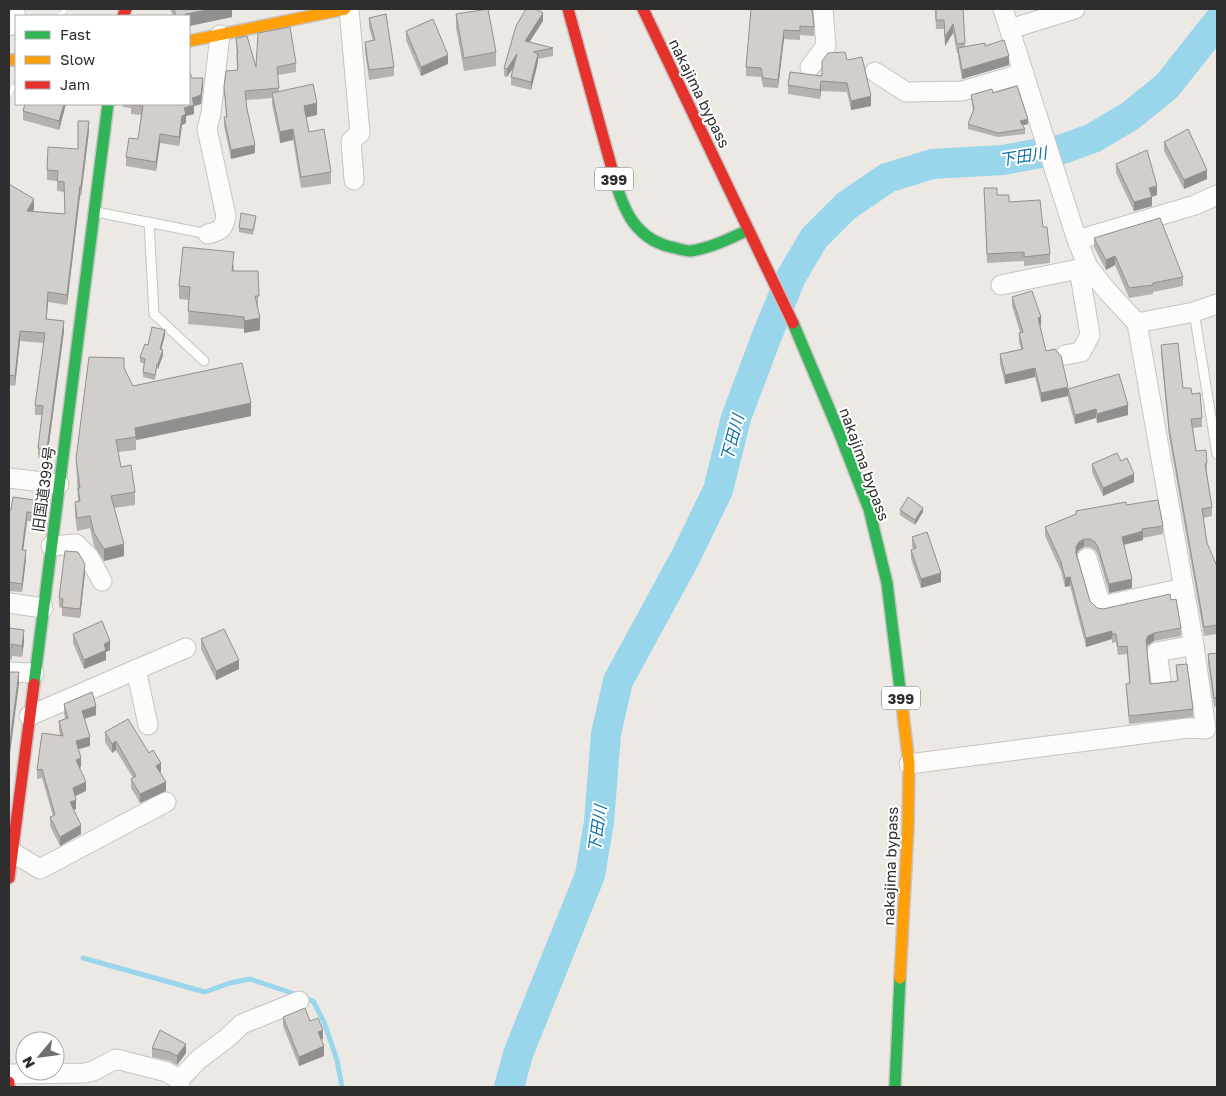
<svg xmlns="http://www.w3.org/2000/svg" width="1226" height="1096" font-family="'Golos Text','Noto Sans JP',sans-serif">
<rect width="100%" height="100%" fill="#ece8e4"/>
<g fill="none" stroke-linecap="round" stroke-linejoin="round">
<path stroke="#99d6ec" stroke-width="5" d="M83 958 205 992 230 983 250 979 289 992 313 1001 324 1022 337 1060 342 1087"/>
<path stroke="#99d6ec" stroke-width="30" d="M509 1087 518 1054 590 875 599 822 606 734 618 681 685 558 718 490 736 418 766 338 791 277 814 238 846 206 887 178 932 164 1003 160 1063 149 1093 138 1130 116 1167 86 1217 23"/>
<defs>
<path id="lane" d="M96 212 208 234
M149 222 154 314 204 361
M1194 312 1217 454"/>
<path id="street" d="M349 9 360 133 351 141 354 180
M1003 9 1077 240 1088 267 1108 292 1137 323 1194 312 1217 304
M9 26 16 16
M1010 29 1075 9
M810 67 826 46 823 9
M875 72 906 92 962 91 1024 73
M208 234C220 231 224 229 226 216L207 129 211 113 220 35
M1077 240 1195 205 1217 195
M1001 285 1088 267
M1065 355 1081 352 1090 335 1079 269
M9 478 59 484
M51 546 76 544 89 557 102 581
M1087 558 1101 606 1184 588
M9 603 43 608
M136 669 148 725
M9 672 34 673
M1161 681 1157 652 1194 645
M29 716 186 648
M909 764 1188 728 1206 729 1194 645 1137 323
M12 852 40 869 166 802
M9 1074 85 1073 93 1071 116 1059 167 1072 179 1080 180 1087
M179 1080 199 1059 226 1039 242 1024 299 1001"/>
<path id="fast" d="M612 169C621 204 632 238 671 247 677 248 684 251 690 251 711 248 729 239 748 230
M793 323 839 432 869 509 887 583 901 697
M34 684 108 104
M895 1087 900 978"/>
<path id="slow" d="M189 41 345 9
M9 60H16
M900 978 908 827 909 764 901 697"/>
<path id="jam" d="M568 9 612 169
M643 9 793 323
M123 16 126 9
M9 878 34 684
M9 1082V1087"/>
</defs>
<use href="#lane" stroke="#c5c4c5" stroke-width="11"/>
<use href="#street" stroke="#c5c4c5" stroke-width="21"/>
<use href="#fast" stroke="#c5c4c5" stroke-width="14"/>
<use href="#slow" stroke="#c5c4c5" stroke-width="14"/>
<use href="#jam" stroke="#c5c4c5" stroke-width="14"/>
<use href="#lane" stroke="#fcfcfb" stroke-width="9"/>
<use href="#street" stroke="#fcfcfb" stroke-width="19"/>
<use href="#fast" stroke="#30b455" stroke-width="11"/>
<use href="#slow" stroke="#ff9f0a" stroke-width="11"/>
<use href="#jam" stroke="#e5322d" stroke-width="11"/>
<defs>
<path id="rail" d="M60 16 65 9
M9 95 16 82"/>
</defs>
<use href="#rail" stroke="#dfdfe1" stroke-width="5.5"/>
<use href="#rail" stroke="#fff" stroke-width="4" stroke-dasharray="11" stroke-linecap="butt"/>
</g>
<path fill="#b4b1af" d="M170 9H232V17L189 26V16H173Z
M751 9 814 27V36L800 35V40L784 39 778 88 763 87 761 77 746 76V67Z
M935 9H963L965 46H985L1009 65 962 79 958 57V53H957L953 33 945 46 944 29H936Z
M456 14 496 52V66L464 71 456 28Z
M369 18 394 67V76L369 80 365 51V42L373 41 369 27Z
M543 21 529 42 553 48V56L538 59V62L531 90 511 85V77L514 67 507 77 504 76V68Z
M406 31 448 64 421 76 406 40Z
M236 38 256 67 296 63V72L278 75 279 91 317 115 306 117 309 132 331 172V184L301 188 293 140 280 143 272 104V98L246 100 247 109 255 153 231 159 224 126V117H226L224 87 237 70Z
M847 60 871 106 851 110 847 92 821 91 820 99 788 94V85L822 76Z
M192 78 203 86 201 104 194 106V114L186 116V123L182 125 179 146 160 143 156 171 126 166V157L138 139 141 115 131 114V108L123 107V104H189Z
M993 93 1028 124 1022 125 1025 129V134L998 137 968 129V124L973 111 971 95Z
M25 104H66L59 130 23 120V111Z
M89 131 81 196H80L67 305 48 302 46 319 64 331 47 459 38 458V448L42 415H35V405L44 343 20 341 15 386 10 385 9 184 34 209 33 212 65 214 64 192 57 191V181L47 180V170L78 149Z
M1164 142 1207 179 1184 189 1164 151Z
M1116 164 1157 195 1152 197V206L1134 211 1116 173Z
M984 188 1009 202 1043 227 1050 254V263L1024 266V261L987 263Z
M256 220 253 235 239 232V228Z
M1094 238 1183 277V286L1153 292V294L1129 298 1115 265 1106 270 1094 247Z
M234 265V271H258V309L260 330 244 333V329L188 324 189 300 179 299V286Z
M1012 297 1041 326H1040L1046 351 1068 396 1041 402 1035 377 1005 384 1000 363V354L1021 349 1019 342V333L1020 332 1012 306Z
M165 335 161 350 163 355 158 369 157 368 155 380 143 377V372L144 364 140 362V357L148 345Z
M1161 345 1183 388 1192 394 1202 418V427L1193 428 1196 451 1207 463V472L1212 507V516L1203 518 1207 543 1217 569V634L1204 636 1169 437 1161 354Z
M124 368 133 386 251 416 136 440V450L118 452 121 467 135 492V505L114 508 124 556 104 561 94 546 90 528 77 531 75 515V502H78L76 459Z
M1068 389 1128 415 1097 423 1096 418 1075 424 1068 399Z
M1121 461 1134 482 1103 496 1092 472V464Z
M1126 505 1163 526V534L1143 538V540L1124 545 1132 588 1109 593 1098 555 1095 550 1090 547H1084L1079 550 1077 554 1090 601 1097 608 1103 609 1171 600 1181 628V636L1154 641 1148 645 1147 647 1150 684 1177 681 1176 665 1193 709V717L1129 724 1126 684 1129 683 1127 654 1118 655 1116 642 1112 643V639L1086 647 1070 586 1065 587 1061 571 1045 536V527L1076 514V511Z
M9 510H41L39 522 27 521 23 550 26 559 22 592 9 591Z
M900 510 923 512 915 525 900 515Z
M912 537 941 582 921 588 911 559V550L913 549 912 546Z
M85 573 80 618 62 616V608L59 607V598Z
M9 628 24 642 22 657 12 656V660L9 659Z
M73 634 110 650 106 652V660L84 669 73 643Z
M201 639 239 669 216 680 201 649Z
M1217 653V706L1214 707 1208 663V654Z
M64 704 96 715 85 719 90 746 78 749 81 767 80 768 86 791 75 796 76 809 74 810 81 834 60 846 50 826V817L53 816 42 778 37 779V770L60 736 59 730V721L65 719 64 713Z
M105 732 149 753 161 772 160 773 166 791 140 803 131 788V779L133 778 116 750 112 753 105 742Z
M283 1017 310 1021 323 1039 321 1040 324 1056 299 1066 283 1026Z
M152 1048 186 1053 177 1065 170 1061 152 1057Z"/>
<path fill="#92908e" d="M212 9H232V17L189 26V16H183L186 14Z
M543 13V21L525 49V41Z
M953 24V33L945 46V37Z
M784 30V39L778 88V80Z
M517 54V62L507 77V69Z
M538 54V62L531 90V82Z
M448 55V64L421 76V67Z
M1009 56V65L962 79V70Z
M203 78V86L201 104 194 106V114L186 116V123L182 125 179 146V137L184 108 192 98Z
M821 81V91L820 99V90Z
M871 96V106L851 110V101Z
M317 103V115L304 118V106Z
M64 104H66L59 130V121Z
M1028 119V124L1020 126V121Z
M89 121V131L81 196V186Z
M293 129V140L280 143V132Z
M160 134V143L156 171V162Z
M255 145V153L231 159V150Z
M1207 170V179L1184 189V180Z
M80 186V196L67 305V295Z
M1157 186V195L1149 197V188Z
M1152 197V206L1134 211V202Z
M34 199V209L27 221V211Z
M1115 256V265L1106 270V260Z
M48 292V302L46 329V319Z
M1041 317V326L1038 327V318Z
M260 318V330L244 333V321Z
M64 321V331L47 459V449Z
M165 330V335L160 354V349Z
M20 331V341L15 386V376Z
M163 350V355L158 369V364Z
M1035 368V377L1005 384V375Z
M1068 387V396L1041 402V393Z
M251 403V416L136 440 135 428Z
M1128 405V415L1097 423V414Z
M1096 409V418L1075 424V415Z
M1134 474V482L1103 496V488Z
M41 501V510L39 522V513Z
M923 508V512L915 525V520Z
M27 512V521L22 559V550Z
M1143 531V540L1122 545V537Z
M1084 539V547L1079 550 1076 555V547L1079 542Z
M124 544V556L104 561V549Z
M26 550V559L22 592V584Z
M85 564V573L80 618V609Z
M941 573V582L921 588V579Z
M1070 577V586L1065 587V578Z
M1132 579V588L1109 593V584Z
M24 630V642L22 657V646Z
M1112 631V639L1086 647V638Z
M1154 633V641L1148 645 1146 648V640L1148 636Z
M110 641V650L106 652V660L84 669V660L104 644Z
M239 660V669L216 680V671Z
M19 672V684L9 762V750Z
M96 706V715L82 719V711Z
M90 737V746L76 750V741Z
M116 741V750L112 753V744Z
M81 758V767L76 769V760Z
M161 763V772L156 775V766Z
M86 782V791L73 797V788Z
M166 782V791L140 803V794Z
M76 800V809L70 811V802Z
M81 825V834L60 846V837Z
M323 1030V1039L318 1041V1032Z
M186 1044V1053L177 1065V1056Z
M324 1046V1056L299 1066V1057Z"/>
<path fill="#d1cecb" stroke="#92908e" d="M174 9H212L186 14 183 16H176Z
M488 9 496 52 464 58 456 14Z
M526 9H535L543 13 525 41 553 48 533 52 538 54 531 82 511 77 517 54 507 69 504 68 516 26Z
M751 9H812L814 27 800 26V31L784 30 778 80 763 78 761 68 746 67Z
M936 9H963L965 43 957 44 953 24 945 37 944 20H936Z
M386 14 394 67 369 70 365 42 375 40 369 18Z
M433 19 448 55 421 67 406 31Z
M290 27 296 63 277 67 279 88 245 91 247 109 255 145 231 150 224 117H227L224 87 226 71 238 70 237 54H238L236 38 247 36 256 67 258 33Z
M1004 40 1009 56 962 70 958 48 985 43V46Z
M845 52 847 60 862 57 871 96 851 101 847 83 821 81 820 90 788 85 790 72 822 76V61L828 53Z
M189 70 192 78H203L201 95 192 98 194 105 184 108 186 114 182 116 179 137 160 134 156 162 126 157 129 138 138 139 143 106 131 105V104H189Z
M313 84 317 103 304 106 309 132 324 129 331 172 301 177 293 129 280 132 272 93Z
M1017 86 1028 119 1020 121 1025 129 998 133 968 124 974 109 971 95 992 89 993 93Z
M25 104H64L59 121 23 111Z
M78 121H89L81 186H80L67 295 48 292 46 319 64 321 47 449 38 448 43 406 35 405 45 333 20 331 15 376 10 375 9 381V184L34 199 27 211 65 214 64 182 57 181 58 171 47 170 48 147 78 149Z
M1188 129 1207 170 1184 180 1164 142Z
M1147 150 1157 186 1149 188 1152 197 1134 202 1116 164Z
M984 188H997V195H1009V202L1040 200 1043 227H1047L1050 254 1024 257V252L987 254Z
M241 213 256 216 253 230 239 228Z
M1160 218 1183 277 1153 283V285L1129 288 1115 256 1106 260 1094 238Z
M183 247 234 252 232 271H258L259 296H255L260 318 244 321V317L188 311 190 287 179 286Z
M1032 291 1041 317 1038 318 1046 351 1055 349 1061 356 1068 387 1041 393 1035 368 1005 375 1000 354 1023 349 1019 333 1023 332 1012 297Z
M152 327 165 330 160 349 163 350 158 364H157L155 375 143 372 145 359 140 357 145 344 148 345Z
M1178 343 1183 388H1191L1192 394 1200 393 1202 418 1191 419 1196 451 1206 450 1207 463 1205 464 1212 507 1202 509 1207 543 1216 564 1217 569V625L1204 627 1169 428 1161 345Z
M89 357 124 358V368L133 386 242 363 251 403 135 428 136 437 116 440 121 467 131 465 135 492 111 496 124 544 104 549 94 533 90 516 77 518 75 502 80 501 78 488H80L76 459Z
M1119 374 1128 405 1097 414 1096 409 1075 415 1068 389Z
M1117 453 1121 461 1127 458 1134 474 1103 488 1092 464Z
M13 497 41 501 39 513 27 512 22 550H26L22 584 9 582V510H11Z
M908 497 923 508 915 520 900 510Z
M1158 500 1163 526 1142 529 1143 531 1122 537 1132 579 1109 584 1098 547 1095 542 1090 539H1084L1079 542 1076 547V553L1090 601 1097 608 1103 609 1170 594 1171 600 1176 599 1181 628 1154 633 1148 636 1146 640 1150 684 1178 681 1176 665 1187 664 1193 709 1129 716 1126 684 1130 683 1127 646 1118 647 1116 634H1112V631L1086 638 1070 577 1065 578 1061 562 1045 527 1076 514V511L1126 502V505Z
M927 532 941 573 921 579 911 550 916 548 912 537Z
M65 551 78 552 85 564 80 609 62 607 63 599 59 598Z
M102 621 110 641 104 644 106 650 84 660 73 634Z
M9 628 24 630 22 646 11 644 12 648H9Z
M224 629 239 660 216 671 201 639Z
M1217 653V697L1214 698 1208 654Z
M9 672H19L9 750Z
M92 692 96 706 82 711 90 737 76 741 81 758 76 760 86 782 73 788 76 800 70 802 81 825 60 837 50 817 55 815 42 769 37 770 42 733 63 736 59 721 68 718 64 704Z
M128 719 149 753 153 750 161 763 156 766 166 782 140 794 131 779 136 776 116 741 112 744 105 732Z
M305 1008 310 1021 318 1018 323 1030 318 1032 324 1046 299 1057 283 1017Z
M160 1030 186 1044 177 1056 170 1052 152 1048Z"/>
<g text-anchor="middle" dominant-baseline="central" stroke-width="4" stroke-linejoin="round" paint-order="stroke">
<g fill="#fff" stroke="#6d6d6d" stroke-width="1">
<rect x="595" y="167.5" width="38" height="23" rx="4"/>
<rect x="882" y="686.5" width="38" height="23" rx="4"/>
</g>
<g font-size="14" font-weight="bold" fill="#2e2e2e">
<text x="614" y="179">399</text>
<text x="901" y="698">399</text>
</g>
<g font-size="15" fill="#2e2e2e" stroke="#fff">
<text transform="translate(700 93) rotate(64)">nakajima bypass</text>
<text transform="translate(865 464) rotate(70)">nakajima bypass</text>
<text transform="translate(43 489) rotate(-82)">旧国道399号</text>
<text transform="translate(890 866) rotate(-88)">nakajima bypass</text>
</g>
<g font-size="16" font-style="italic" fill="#0d6fa3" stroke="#fff">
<text transform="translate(1023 156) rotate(-9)">下田川</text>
<text transform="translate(732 438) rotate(-75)">下田川</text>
<text transform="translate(597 829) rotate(-82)">下田川</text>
</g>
</g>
<rect width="1226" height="1096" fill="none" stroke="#2e2e2e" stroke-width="20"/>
<rect x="15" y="15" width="175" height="90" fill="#ffffff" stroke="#ababab"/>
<rect x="25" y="31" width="25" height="8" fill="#30b455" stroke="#ababab"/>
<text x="60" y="40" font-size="15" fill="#2e2e2e">Fast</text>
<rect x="25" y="56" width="25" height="8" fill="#ff9f0a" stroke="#ababab"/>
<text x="60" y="65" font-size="15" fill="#2e2e2e">Slow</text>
<rect x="25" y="81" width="25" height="8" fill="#e5322d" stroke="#ababab"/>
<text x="60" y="90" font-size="15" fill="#2e2e2e">Jam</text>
<g transform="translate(40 1056) rotate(241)"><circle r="24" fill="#ffffff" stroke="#ababab"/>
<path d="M0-4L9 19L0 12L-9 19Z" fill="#706f6e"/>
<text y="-8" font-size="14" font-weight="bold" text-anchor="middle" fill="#2e2e2e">N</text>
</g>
</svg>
